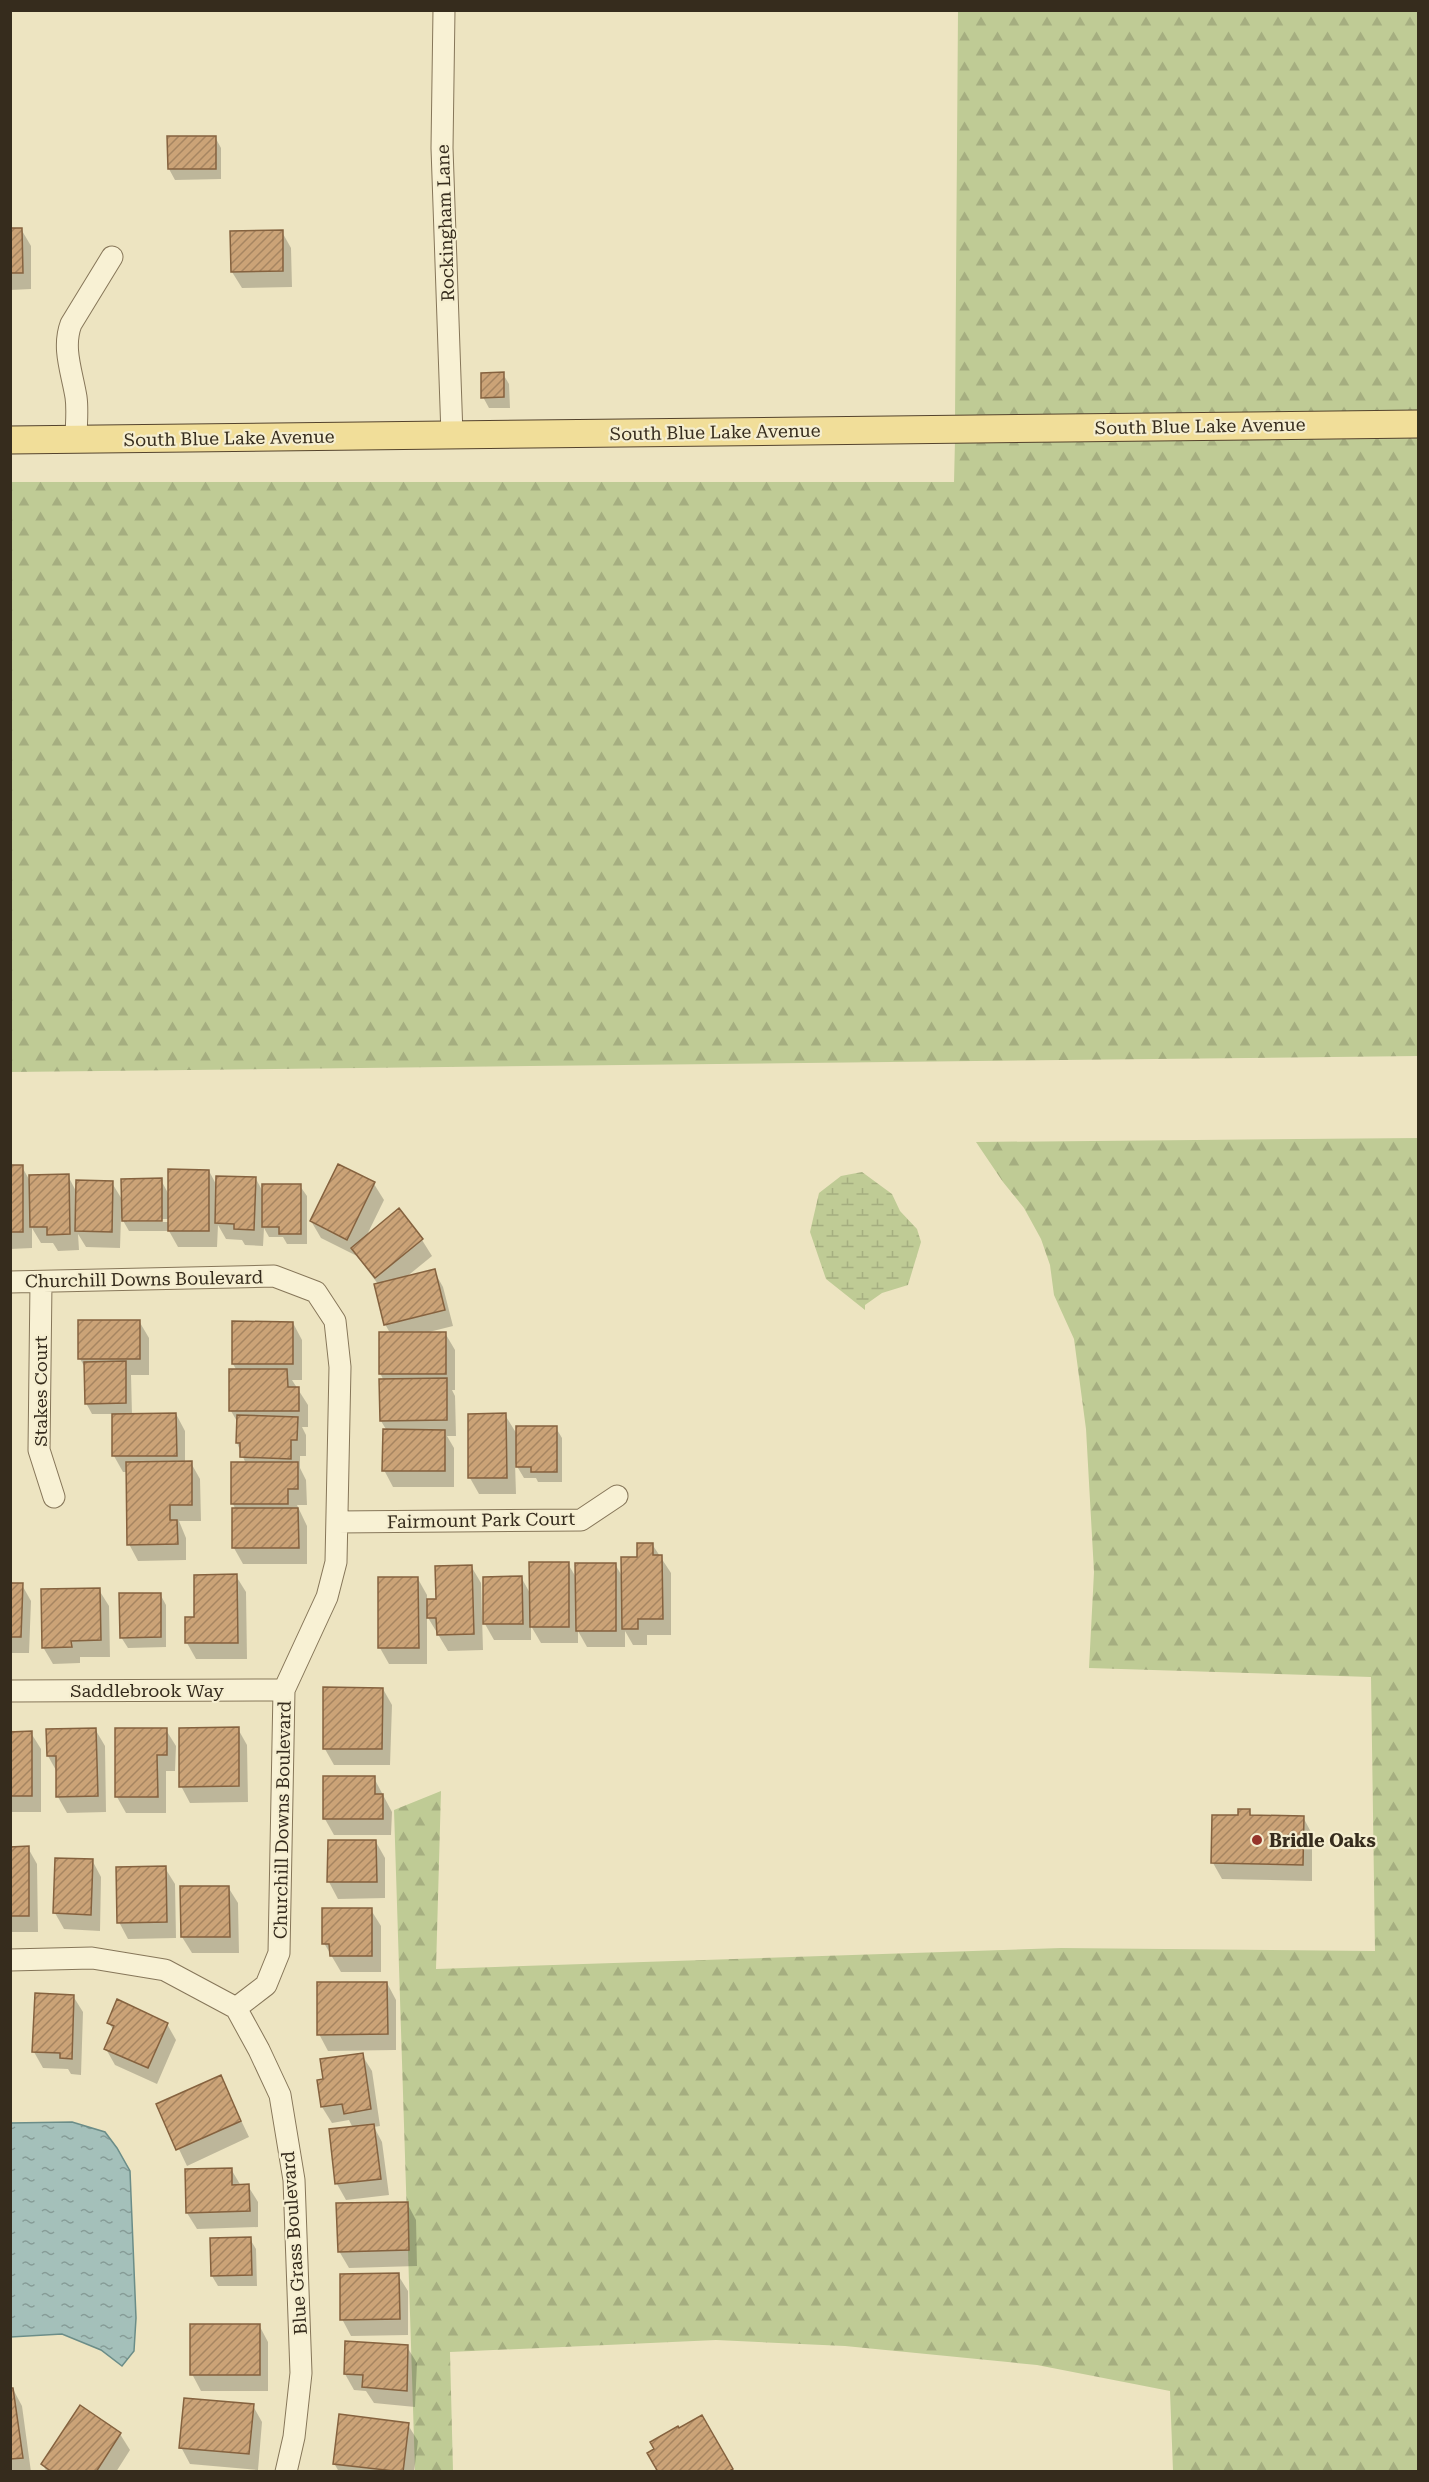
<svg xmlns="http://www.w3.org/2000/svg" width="1429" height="2482" font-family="'Roboto Serif',serif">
<defs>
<pattern id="forest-firs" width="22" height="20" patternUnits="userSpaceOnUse" patternTransform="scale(1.5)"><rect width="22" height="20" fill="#bfcb95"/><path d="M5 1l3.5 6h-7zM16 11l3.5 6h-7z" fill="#a5ae80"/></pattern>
<pattern id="wetland-marsh" width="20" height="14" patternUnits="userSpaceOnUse" patternTransform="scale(1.5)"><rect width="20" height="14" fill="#bfcb95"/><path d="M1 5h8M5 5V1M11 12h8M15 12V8" fill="none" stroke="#a5ae80"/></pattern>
<pattern id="water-ripples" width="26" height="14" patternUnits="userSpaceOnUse" patternTransform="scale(1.5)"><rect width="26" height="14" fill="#a4c0ba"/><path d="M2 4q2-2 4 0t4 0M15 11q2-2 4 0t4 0" fill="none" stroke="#869c97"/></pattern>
<pattern id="building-hatch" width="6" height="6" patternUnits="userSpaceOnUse" patternTransform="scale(1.5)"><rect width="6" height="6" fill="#cba377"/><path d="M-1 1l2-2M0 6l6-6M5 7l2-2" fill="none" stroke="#a68561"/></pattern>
</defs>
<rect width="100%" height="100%" fill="#ede4c1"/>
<path fill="url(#forest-firs)" d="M958 11H1418V413L955 419Z
M1418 434V1056L11 1072 10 482H954L955 440Z
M1418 1138V2471H1173L1170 2391 1037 2365 845 2346 716 2340 450 2352 453 2471H415L394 1810 441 1791 436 1969 1061 1948 1375 1951 1371 1677 1089 1668 1094 1572 1086 1429 1074 1339 1054 1295 1050 1265 1041 1239 1024 1208 1003 1182 976 1142Z"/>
<path fill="url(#wetland-marsh)" d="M862 1172 892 1194 900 1211 917 1229 921 1242 908 1285 882 1293 865 1305V1310L826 1279 810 1232 819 1193 841 1176Z"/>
<path fill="url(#water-ripples)" stroke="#6b8d88" stroke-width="1.5" d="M72 2122 105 2132 117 2148 130 2171 136 2318 134 2351 122 2366 101 2350 62 2334 11 2337V2123Z"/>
<path fill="#0003" fill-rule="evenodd" d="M169 137H215L221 148V179L175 180 169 169Z
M10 229H21L31 246V289L10 290Z
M282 232 291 248 292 287 242 288 232 272Z
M503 374 509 384 510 408H489L483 397Z
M10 1167H22L30 1181 68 1176 77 1193 112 1183 123 1201 161 1180 169 1195 209 1171 217 1186 256 1179 263 1192 300 1186 307 1196V1244H287L283 1237H269L264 1228 263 1246 245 1245 242 1240 226 1239 218 1225 217 1247H178L169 1231H129L121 1217 120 1248 86 1247 78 1234 79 1250 58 1251 53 1243H41L32 1228V1248L10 1249ZM127 1219H169V1222H127Z
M374 1184 384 1200 365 1239 422 1240 432 1256 405 1278 434 1271 443 1287 453 1326 429 1332 445 1333 455 1350V1390H452L455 1396 456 1436H447L454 1448V1487H393L384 1470 387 1431 381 1421 384 1381 380 1373 390 1333 385 1324 378 1284 357 1256 321 1238 311 1221Z
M139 1321 149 1338V1375H131L132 1415 176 1414 185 1431V1463H191L200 1479 201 1521H179L186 1538V1560L138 1561 129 1544 128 1472H123L114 1456 113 1414H92L86 1403V1369L80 1359Z
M293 1323 302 1340V1380H292L308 1405V1427H302L306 1435V1456H300V1468L306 1480 307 1505H297L307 1526V1564H243L234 1548 236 1510 233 1504 246 1464 237 1443 238 1423 231 1411 237 1371 233 1364Z
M505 1415 518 1436 556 1428 562 1438V1482H538L536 1478H524L515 1463 516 1494H479L470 1478 469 1416Z
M10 1525 11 1527 12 1568H10Z
M652 1544 671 1573V1635H647V1645H633L625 1631V1647H587L578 1631V1643H541L531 1626V1640H494L485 1624 521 1577 531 1595 568 1564 577 1579 615 1564 623 1578Z
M471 1566 481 1583 483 1650 448 1651 427 1616V1664H389L380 1648 418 1579 427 1595V1601H437Z
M236 1576 246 1592 247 1659H196L187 1643 196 1618Z
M10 1584 22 1585 31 1601 29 1653H12L11 1665Z
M99 1590 109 1606 110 1657H80V1663L53 1664 43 1647Z
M160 1594 166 1605V1647L128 1648 121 1637Z
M383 1689 392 1705 390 1765H334L325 1749Z
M95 1729 105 1746 106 1812 67 1813 58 1797 57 1772 48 1756Z
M238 1729 247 1745 248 1802 190 1803 181 1786Z
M166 1730 176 1746 175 1771H166V1813H126L117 1797Z
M10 1733H31L41 1749V1812H10Z
M374 1778 392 1812 391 1835H334L325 1819Z
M1249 1810 1252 1817H1303L1312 1834V1881L1222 1879 1213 1863 1240 1817Z
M329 1842H376L385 1858V1898L338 1899 329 1882Z
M10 1848H28L37 1864 38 1932H10Z
M92 1860 101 1877 100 1931 64 1929 55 1913Z
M165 1868 175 1884 176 1938 128 1939 119 1922Z
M228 1887 238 1903 239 1953H192L182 1937V1888Z
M371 1910 381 1926V1972H341L324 1943Z
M387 1983 396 2000V2050L328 2051 319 2034Z
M73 1996 83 2012 81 2075 71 2074 68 2069 43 2068 34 2052Z
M10 2012 11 2013 12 2068H10Z
M109 2023 167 2024 176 2040 157 2084 115 2065 106 2049 114 2031Z
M362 2055 372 2071 380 2126 374 2127 382 2142 389 2195 346 2200 337 2184 330 2130 353 2128 349 2120 332 2123 322 2107 324 2080Z
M220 2076 249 2137 187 2166 158 2105Z
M231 2169 241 2186H248L258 2202V2227L197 2229 187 2213Z
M407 2203 416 2220 417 2266 349 2268 339 2251Z
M250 2239 256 2249 257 2286H218L212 2276Z
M398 2275 408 2291V2335L351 2336 342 2319Z
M259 2325 268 2342V2391H201L192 2374Z
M407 2347 417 2363 415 2407 374 2403 366 2391 354 2390 345 2374Z
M10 2389H13L22 2406 31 2472H10Z
M253 2406 262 2422 258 2470 190 2464 181 2447Z
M408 2425 418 2441 414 2472H339L334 2463Z
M120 2434 130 2450 116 2472H47L43 2465Z"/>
<path fill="url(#building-hatch)" stroke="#85623f" stroke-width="1.5" d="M167 136H216V169H168Z
M10 228H22L23 273H10Z
M283 230V271L231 272 230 231Z
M504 372V397L481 398V373Z
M338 1164 375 1182 347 1240 310 1221Z
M10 1165H23V1232H10Z
M168 1169 209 1170V1231H168Z
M69 1174 70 1234 47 1235V1227H30L29 1175Z
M216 1176 256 1177 254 1230 234 1229V1224L215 1223Z
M162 1178V1221H122L121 1179Z
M76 1180 113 1181 112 1232 75 1231Z
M262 1184H301V1234H279V1227H262Z
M399 1208 423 1239 375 1278 351 1248Z
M435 1269 445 1310 384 1325 374 1284Z
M78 1320H140V1359H78Z
M232 1321 293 1322V1364H232Z
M379 1332H446V1374H379Z
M126 1361V1403L85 1404 84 1362Z
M229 1369H287L288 1387H299V1411H229Z
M447 1378V1420L380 1421 379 1379Z
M176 1413 177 1456H112V1414Z
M506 1413 507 1478H468V1414Z
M237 1415 298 1417 297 1440H291V1459L240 1457V1443H236Z
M516 1426H557V1472H531V1467H516Z
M383 1429 445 1430V1471H382Z
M192 1461V1505H170V1520H177L178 1544 127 1545 126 1462Z
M231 1462H298V1489H288V1504H231Z
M232 1508H298L299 1548H232Z
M637 1543H653V1555H662L663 1619H638V1629H622L621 1557H637Z
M529 1562H569V1627H530Z
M575 1563H616V1631H576Z
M472 1565 474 1634 437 1635 436 1618H427V1599H436L435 1566Z
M237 1574 238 1643H185V1617H194V1575Z
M522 1576 523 1624H483V1577Z
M378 1577H418L419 1648H378Z
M10 1583H23L21 1637H10Z
M100 1588 101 1640 71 1641 72 1647 42 1648 41 1589Z
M119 1593H161V1637L120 1638Z
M323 1687 383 1688 382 1749H323Z
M239 1727V1786L179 1787V1728Z
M96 1728 98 1796 56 1797V1756H47L46 1729Z
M115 1728H167V1755H157L158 1797H115Z
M32 1731V1796H10V1732Z
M323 1776H375V1794H383V1819H323Z
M1238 1809H1250V1815L1304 1816 1303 1865 1211 1863 1212 1815H1238Z
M328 1840H376L377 1882H327Z
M29 1846V1916H10V1847Z
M55 1858 93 1859 91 1915 53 1913Z
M166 1866 167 1922 117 1923 116 1867Z
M180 1886H229L230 1937H181Z
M322 1908H372V1956H330L329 1944H322Z
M317 1982H387L388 2034 317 2035Z
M35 1993 74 1995 72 2059 60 2058V2053L32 2052Z
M117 1999 168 2023 148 2068 104 2049 114 2026 107 2023Z
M363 2053 371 2109 344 2114 342 2104 321 2107 317 2080 323 2079 320 2059Z
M221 2075 241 2121 176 2150 156 2104Z
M374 2124 381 2179 335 2184 329 2129Z
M232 2168V2185L249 2184 250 2211 186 2213 185 2169Z
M408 2202 409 2250 338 2252 336 2203Z
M251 2237 252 2275 211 2276 210 2238Z
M399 2273 400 2319 340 2320V2274Z
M190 2324H260V2375H190Z
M345 2341 408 2345 407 2391 362 2387 363 2375 344 2374Z
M10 2388H13L23 2458 10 2459Z
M184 2398 254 2404 249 2454 179 2448Z
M80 2405 121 2433 96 2472H52L41 2464Z
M339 2414 409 2423 403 2472 333 2464Z
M702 2415 733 2469 728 2472H658L647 2453 654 2449 650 2442 678 2426 679 2428Z"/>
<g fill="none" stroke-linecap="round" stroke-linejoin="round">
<defs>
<path id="minor" d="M444 10 442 148 452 435
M76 439C76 425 78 411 76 397 72 372 62 348 71 324L112 257
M10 1282 274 1276 316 1292 335 1321 340 1367 336 1562 327 1597 284 1690 279 1953 266 1985 236 2008
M41 1282 39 1450 54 1497
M337 1522 581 1520 617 1496
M10 1691 284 1690
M10 1960 92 1958 165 1970 236 2008 259 2050 280 2095 294 2180 301 2373 294 2437 286 2472"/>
<path id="major" d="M10 440 1418 424"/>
</defs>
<use href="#minor" stroke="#867659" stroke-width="23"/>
<use href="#major" stroke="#54432d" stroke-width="29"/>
<use href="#minor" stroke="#f8f1d4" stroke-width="21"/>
<use href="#major" stroke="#f1de99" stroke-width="27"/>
</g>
<circle fill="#95342a" stroke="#f5eed0" stroke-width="2" cx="1257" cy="1840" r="6"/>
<g text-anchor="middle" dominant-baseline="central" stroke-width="4.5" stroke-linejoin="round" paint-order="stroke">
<g font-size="18" fill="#362c1d" stroke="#f5eed0">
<text transform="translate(445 223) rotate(-92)">Rockingham Lane</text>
<text transform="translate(1200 426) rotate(-1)">South Blue Lake Avenue</text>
<text transform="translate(715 432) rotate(-1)">South Blue Lake Avenue</text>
<text transform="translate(229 438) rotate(-1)">South Blue Lake Avenue</text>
<text transform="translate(144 1279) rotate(-1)">Churchill Downs Boulevard</text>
<text transform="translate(40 1391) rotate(-90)">Stakes Court</text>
<text transform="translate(481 1520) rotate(-1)">Fairmount Park Court</text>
<text x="147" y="1690">Saddlebrook Way</text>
<text transform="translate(282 1820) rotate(-89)">Churchill Downs Boulevard</text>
<text transform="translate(294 2243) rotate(-94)">Blue Grass Boulevard</text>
</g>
<g font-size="18" font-weight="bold" fill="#362c1d" stroke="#f5eed0" text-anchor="start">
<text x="1269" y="1840">Bridle Oaks</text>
</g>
</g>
<rect width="1429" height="2482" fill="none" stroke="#362c1d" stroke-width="24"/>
</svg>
